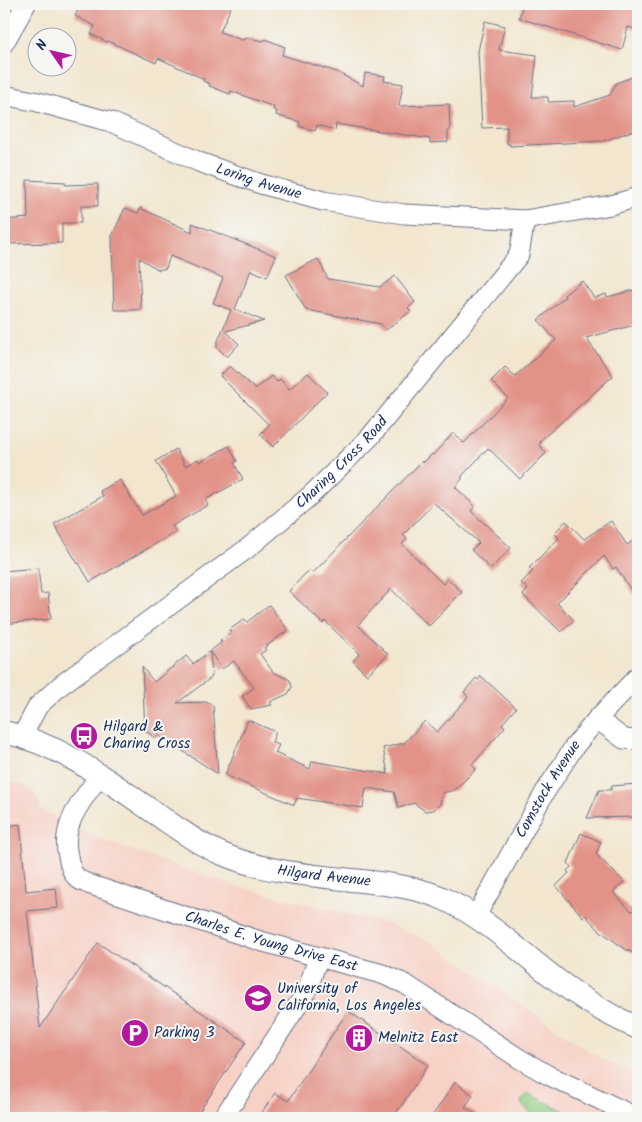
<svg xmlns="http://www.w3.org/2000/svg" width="642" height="1122" font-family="Kalam,sans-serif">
<rect width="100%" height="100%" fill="#f6f6f2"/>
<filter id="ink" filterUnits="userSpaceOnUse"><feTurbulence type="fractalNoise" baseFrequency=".02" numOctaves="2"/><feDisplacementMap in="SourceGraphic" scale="10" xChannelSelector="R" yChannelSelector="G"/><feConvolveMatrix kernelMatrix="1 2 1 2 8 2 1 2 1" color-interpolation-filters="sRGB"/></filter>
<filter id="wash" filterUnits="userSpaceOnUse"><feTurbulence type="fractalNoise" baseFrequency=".0096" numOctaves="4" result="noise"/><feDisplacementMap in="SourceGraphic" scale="20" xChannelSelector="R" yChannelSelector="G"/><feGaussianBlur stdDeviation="1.12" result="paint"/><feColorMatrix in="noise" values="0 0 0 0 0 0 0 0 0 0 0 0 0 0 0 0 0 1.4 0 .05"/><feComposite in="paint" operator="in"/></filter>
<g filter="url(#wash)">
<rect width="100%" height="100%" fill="#f2e6cf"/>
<path fill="#f7d1c6" d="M4 780 26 786 33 791 38 799 40 809 94 837 234 886 389 924 431 942 593 1054 638 1076V1118H4Z"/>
<path fill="#91cc81" stroke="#567e70" d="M527 1093 579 1118H536L521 1104 522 1099Z"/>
<g id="blocks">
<path fill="#e29287" d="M81 4H232L220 32 242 40 247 38 264 41 265 39 285 47 282 55 337 72 363 86 365 73 385 76 384 81 403 84 399 106 449 104 450 130H448V142L430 143V139L336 124 335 130 317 125 315 131 299 126 300 122 276 115 277 111 273 110 274 107 231 91 230 94 209 86 210 84 203 81 204 79 158 58 156 63 108 41 107 42 91 34 95 26 75 16Z
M523 4H638V30L628 27 622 50 519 18Z
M485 21 505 26 499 50 537 55 532 97H548V102L574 101V107L610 95 616 83 638 75V129L603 141 510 146V144H507V127L482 128 478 51Z
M27 180 65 182V185L98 184V206H81V223H62V243L4 244V220L28 218Z
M125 208 138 213 140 208 192 232V223L276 256 267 277 251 270 235 309 264 321 226 331 239 344 227 357 217 347V343L231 310 213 303 223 278 170 256 166 268 159 270 139 258 141 310H114L112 236Z
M318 259 328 279 380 287 395 276 415 302 408 308 411 311 386 330 381 324 306 310 286 275Z
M582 281 594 298 606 294 607 297 638 289V324L586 338 613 376 540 441 541 442 539 445 546 453 520 479 488 448 462 476V479L455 487 475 506 471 511 511 548 491 569 471 550 479 543 434 503 403 535 407 539 402 544 443 584 448 579 462 592 429 626 391 589 358 625 388 654 367 675 353 661 359 654 325 621 323 624 289 591 306 573 310 571 313 573 422 461 423 463 432 454 433 455 453 433 464 443 508 398 491 381 505 367 515 376 556 340 538 320 565 297 564 295Z
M230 366 255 389 271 376 277 382 280 379 289 389 308 373 327 392 273 447 260 434 269 425 220 376Z
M229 446 237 461 234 463 243 479 205 500 208 505 172 526 176 532 90 582 79 563 78 564 54 524 103 496 100 491 120 480 142 515 176 496 156 461 176 449 185 466 198 459 200 462Z
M566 521 584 539 611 521 627 545 638 537V601L616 567 613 569 604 556 557 603 574 620 561 632 523 595 528 589 521 583 533 571 529 568 559 538 554 533Z
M38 568 41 594 48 593 51 619 4 624V571Z
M269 605 288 630 264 648 266 650 260 654 273 672 290 680 292 687 288 694 270 702 272 705 251 709 242 696 254 688 234 661 222 669 210 652 212 677 177 703 206 702 213 705 218 774 158 735 156 738 145 731 142 667 154 682 186 656 193 664 222 642 220 641 231 633 229 630 245 619 247 622Z
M481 676 516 708 502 724 505 727 472 765 476 769 455 790 442 793 440 804 434 810 425 811 414 803 399 808 394 792 366 788 363 808 297 798 294 805 225 775 248 720 276 732 272 742 279 745 275 753 310 769 312 761 388 774 383 748 404 743 425 721 437 732 468 697 464 692 476 678 478 680Z
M638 784V817L587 818 599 790H611V786Z
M20 824 26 891 56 888 58 908 27 911 40 1028 98 943 246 1042 195 1118H4V826Z
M581 833 601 842 596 854 624 882 613 892 631 911 638 910V955L625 949 599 930 585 915 583 917 556 886 569 873 567 871 571 867 568 863Z
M348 1011 428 1065 393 1118H258L275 1093 288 1101Z
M455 1082 473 1095 465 1107 482 1118H431Z"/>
</g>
</g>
<g filter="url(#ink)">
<use href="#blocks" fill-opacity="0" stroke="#666f86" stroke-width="1"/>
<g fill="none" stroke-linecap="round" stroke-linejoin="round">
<defs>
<g id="minor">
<path d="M4 43 26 4"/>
<path id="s1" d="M4 95 38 102 111 122 199 162 261 184 323 201 404 214 525 220"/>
<path d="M597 719 624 739 638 740"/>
<path id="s2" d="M22 736 38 706 61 685 248 548 311 495 370 437 519 255 525 220 611 205 638 197"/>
<path id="s3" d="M100 775C83 799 60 825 68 856 69 863 72 873 77 878 80 881 87 883 91 885L260 941 382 974 405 984 520 1059 548 1075 638 1118"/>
<path id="s4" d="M476 916 545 792 574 747 597 719 638 676"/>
<path d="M223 1118 307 991 318 958"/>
</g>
<g id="tertiary">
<path id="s5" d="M4 732C60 744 106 779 152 811 174 826 195 842 220 853 267 874 321 876 371 882 394 885 423 889 444 899 487 919 520 952 557 980 582 999 610 1016 638 1028"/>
</g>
</defs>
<use href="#minor" stroke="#666f86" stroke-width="21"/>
<use href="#tertiary" stroke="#666f86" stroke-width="24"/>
<use href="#minor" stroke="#fff" stroke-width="19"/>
<use href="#tertiary" stroke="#fff" stroke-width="22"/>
</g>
</g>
<defs>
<symbol id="bus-disc" viewBox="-11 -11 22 22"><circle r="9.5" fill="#b5179e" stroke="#f6f6f2"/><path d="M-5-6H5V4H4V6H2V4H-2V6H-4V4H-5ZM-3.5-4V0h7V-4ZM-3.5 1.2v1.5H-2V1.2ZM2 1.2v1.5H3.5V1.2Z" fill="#fff"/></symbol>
<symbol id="university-disc" viewBox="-11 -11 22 22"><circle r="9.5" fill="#b5179e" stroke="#f6f6f2"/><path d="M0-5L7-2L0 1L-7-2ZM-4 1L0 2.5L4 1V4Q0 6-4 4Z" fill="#fff"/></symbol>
<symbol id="parking-disc" viewBox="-11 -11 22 22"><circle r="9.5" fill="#b5179e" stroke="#f6f6f2"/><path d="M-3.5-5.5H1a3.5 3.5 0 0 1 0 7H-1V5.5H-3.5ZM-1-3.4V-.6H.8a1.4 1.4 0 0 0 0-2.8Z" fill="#fff"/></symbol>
<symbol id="building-disc" viewBox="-11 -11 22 22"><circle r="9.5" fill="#b5179e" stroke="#f6f6f2"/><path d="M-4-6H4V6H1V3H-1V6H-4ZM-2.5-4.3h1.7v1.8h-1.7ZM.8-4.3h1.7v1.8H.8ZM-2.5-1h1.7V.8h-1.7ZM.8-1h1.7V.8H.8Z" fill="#fff"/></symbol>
</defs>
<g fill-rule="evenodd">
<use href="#bus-disc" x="68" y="720" width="32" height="32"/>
<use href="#university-disc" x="242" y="982" width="32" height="32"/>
<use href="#parking-disc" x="119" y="1017" width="32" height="32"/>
<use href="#building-disc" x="343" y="1022" width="32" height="32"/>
</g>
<g text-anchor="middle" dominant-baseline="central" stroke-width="4" stroke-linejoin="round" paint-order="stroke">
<g font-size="15" fill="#1b2f5e" stroke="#f6f6f2">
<text stroke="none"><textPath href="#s1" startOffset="270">Loring Avenue</textPath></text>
<text stroke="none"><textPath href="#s2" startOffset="424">Charing Cross Road</textPath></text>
<text stroke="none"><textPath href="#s4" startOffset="146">Comstock Avenue</textPath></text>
<text stroke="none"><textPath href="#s5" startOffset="356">Hilgard Avenue</textPath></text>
<text stroke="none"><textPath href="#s3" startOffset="319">Charles E. Young Drive East</textPath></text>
</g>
<g font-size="15" fill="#1b2f5e" stroke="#f6f6f2" text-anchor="start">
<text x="103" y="727">Hilgard &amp;<tspan x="103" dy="17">Charing Cross</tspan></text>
<text x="277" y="989">University of<tspan x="277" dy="17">California, Los Angeles</tspan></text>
<text x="154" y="1033">Parking 3</text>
<text x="378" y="1038">Melnitz East</text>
</g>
</g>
<rect width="642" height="1122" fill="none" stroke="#f6f6f2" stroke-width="20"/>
<g transform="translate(52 52) rotate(304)"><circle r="24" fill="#f6f6f2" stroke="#9ea6b7"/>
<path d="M0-4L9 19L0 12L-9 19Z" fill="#b5179e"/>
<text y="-8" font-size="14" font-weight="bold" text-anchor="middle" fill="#1b2f5e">N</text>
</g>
</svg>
